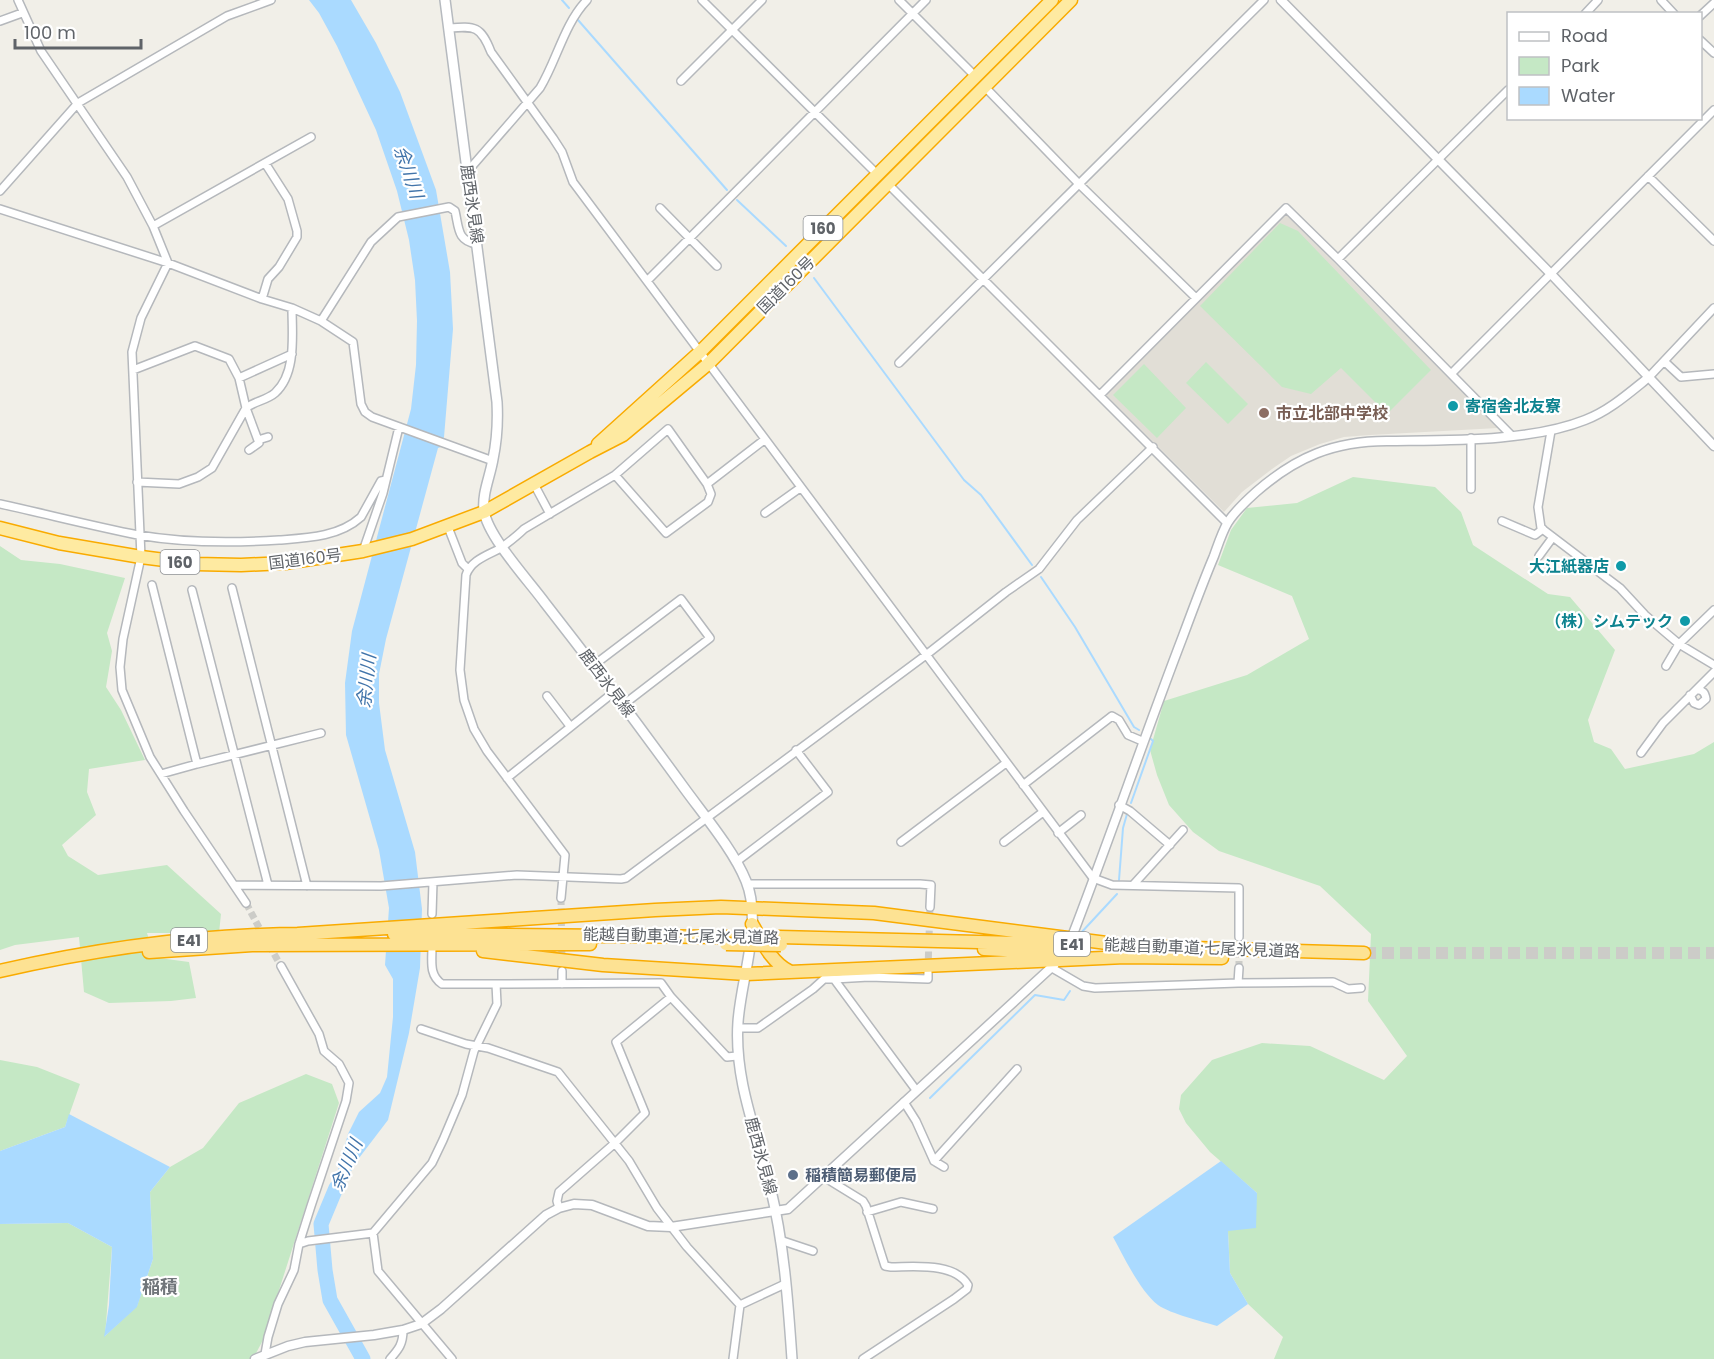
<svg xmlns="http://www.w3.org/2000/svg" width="1714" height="1359" font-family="Poppins,'Noto Sans JP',sans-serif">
<rect width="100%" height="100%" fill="#f1efe8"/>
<path fill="#e1ded6" d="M1286 214 1498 428 1370 435 1344 437 1320 444 1291 456 1272 469 1242 492 1224 512 1106 395 1201 296Z"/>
<path fill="#c5e8c5" d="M1280 223 1298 231 1431 370 1387 414 1341 368 1311 394 1282 387 1200 306Z
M1206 362 1248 404 1228 424 1186 383Z
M1144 364 1186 408 1157 438 1113 395Z
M1353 477 1435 487 1461 512 1473 545 1548 594 1570 597 1615 650 1588 720 1594 742 1611 749 1625 769 1694 754 1714 742V1359H1274L1283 1337 1248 1304 1230 1273 1228 1231 1257 1193 1210 1152 1186 1123 1179 1109 1181 1095 1212 1060 1262 1043 1310 1046 1384 1080 1407 1056 1368 1001 1371 934 1320 886 1219 851 1193 832 1169 805 1157 775 1150 750 1164 701 1247 675 1309 639 1292 596 1218 565 1231 530 1247 508 1297 503Z
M0 546 21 560 60 564 125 578 107 633 112 651 106 687 121 710 145 760 89 769 87 792 96 815 62 845 68 856 98 875 167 865 221 914 219 933H147L153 952 159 958 189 962 196 998 171 1001 109 1003 84 992 79 937 15 945 0 950Z
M0 1060 37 1067 80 1084 65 1127 0 1151Z
M306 1074 332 1084 339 1103 263 1340 253 1359H0V1224L68 1223 112 1247 105 1336 137 1306 153 1259 150 1192 170 1167 203 1148 239 1103Z"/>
<path fill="#aadaff" d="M309 0H351L376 43 400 92 436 190 450 272 453 329 444 437 441 447 438 448 386 639 379 674V703L385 750 415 852 422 909 420 968 409 1033 388 1120 356 1162 323 1224 348 1134 359 1112 380 1093 387 1077 393 1017V979L385 965 389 908 379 850 346 735 345 683 352 631 411 409 416 365 417 321 415 280 409 240 397 191 376 130 337 46 319 13Z
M69 1114 170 1167 150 1192 153 1259 137 1307 104 1337 109 1305 112 1247 68 1223 0 1224V1151L65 1127Z
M1221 1161 1257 1193 1256 1228 1228 1231 1230 1273 1248 1304 1217 1326C1201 1321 1171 1314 1158 1305 1140 1291 1124 1257 1113 1237Z"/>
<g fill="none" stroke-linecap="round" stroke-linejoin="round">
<path stroke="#aadaff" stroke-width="2" d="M562 0 569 8
M578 20 727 190
M737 200 786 246
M814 278 964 480 981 495 1032 565
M1041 577 1075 627 1134 727 1139 730
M1131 803 1153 741 1151 739
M1119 880 1123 828 1127 814
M1079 935 1117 894
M930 1098 1035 995 1064 1000 1070 991"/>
<path stroke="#aadaff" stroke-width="15" d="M336 1188 321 1224 325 1270 330 1300 363 1359"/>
<path stroke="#ccccc8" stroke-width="7" stroke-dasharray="7 3.5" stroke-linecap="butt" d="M561 898 562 963
M246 903 263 935
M269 945 281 966
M1239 968V937
M928 969 930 907"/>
<path stroke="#ccccc8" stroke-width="8" stroke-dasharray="8 4" stroke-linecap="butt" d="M1057 961 1072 936"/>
<path stroke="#ccccc8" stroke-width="12" stroke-dasharray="12 6" stroke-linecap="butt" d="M1364 953H1714"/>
<defs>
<path id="minor" d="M18 0 41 51 127 177 153 226 168 263 141 318 132 352 141 557 123 639 120 667 122 690 150 757 184 811 246 903
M702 0 877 174
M899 0 976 77
M1661 0 1674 14
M1585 14 1598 0
M1700 16 1714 3
M0 21 22 13
M449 28C475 26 481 26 491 52L553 138 562 152 573 182 1093 878 1112 885 1239 888V937
M1700 40 1714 53
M681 81 762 0
M984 86 1079 184 1196 298
M467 172 540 88C557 60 564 24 587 0
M1648 176 1714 241
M888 184 1227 523
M0 191 78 103 227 16 271 0
M660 208 717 266
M0 209 168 263 262 299 292 308 321 321 353 342 361 404 365 412 372 417 493 461
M153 226 311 137
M1338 259 1508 90
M647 281 926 0
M262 299 268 279 279 267 297 237V231L288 199 265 163
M321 321 371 242 398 217 449 207 455 211C459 228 457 241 477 244
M1665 362 1681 377 1714 374
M899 363 1264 0
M133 370 195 346 229 359 239 378 246 408 259 443 249 450
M1451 374 1714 110
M1649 377 1714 308
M239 378 292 354
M1100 395 1286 208 1338 259 1511 435
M1551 431 1538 507 1541 528 1620 588 1645 615 1679 644 1714 665
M258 440 268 437
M615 475 666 533 708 502 711 494 707 484
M137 482 179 484 198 477 212 468 246 408C255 401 267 400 275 393 297 373 292 334 292 308
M534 484 550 514
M1471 489V438
M0 504C46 514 92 526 138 535 184 543 233 543 279 540 307 538 339 537 361 517L381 481 386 480
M765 513 800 488
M1502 521 1535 535 1543 529
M448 527 462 563 468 569
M363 551 383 493 399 427
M1539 556 1553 537
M152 585 197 764 161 774
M232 588 307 886
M192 590 268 885
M594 665 681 599 710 638 623 705
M1666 666 1679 644 1714 610
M1690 695 1694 703 1699 705 1706 699C1705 692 1703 691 1697 689
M547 696 570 726
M1641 753 1663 723 1714 672
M197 764 321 733
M507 778 614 692
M1023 785 1112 716 1119 720 1128 735 1142 741
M1119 805 1130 811 1170 845
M1058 833 1081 815
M901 842 1006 763
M1004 842 1043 812
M736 862 828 792 796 750
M748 884H920L931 885 930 907
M235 885 381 886 517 875 621 879 626 878 926 655 1006 592 1039 569 1077 520 1153 447
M1133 885 1183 830
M561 898 565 855 487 751 474 729 464 700 460 670 466 575C471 560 488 555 501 548 509 542 517 536 524 529L615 475 668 429 707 484 764 440
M432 914 433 882
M432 947C432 962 429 975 442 984H496
M1052 968 1083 986 1095 988 1238 983 1239 968
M1238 983 1333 982 1348 989 1361 988
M562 984V971
M738 1028H758L813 989 824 979H834
M421 1029 466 1044 488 1048 558 1072 629 1161 657 1208 687 1247 740 1305 733 1359
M916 1090 834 979 869 977 928 979V972
M904 1102 916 1121 934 1161 944 1167
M934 1161 1017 1069
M824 1177 863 1201 866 1206 885 1266 891 1267C914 1267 954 1262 968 1285L967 1289 954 1299 863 1359
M559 1208 557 1201 559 1192 615 1143 645 1113 616 1042 671 997
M867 1212 901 1202 933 1209
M373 1233 378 1271 452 1359
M780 1240 813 1251
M299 1244 308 1241 373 1233 432 1163 443 1140 462 1095 474 1051 497 1004 496 984 661 983 671 997 727 1057 737 1056
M740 1305 785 1284
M265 1354 268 1337 278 1304 294 1270 299 1244 311 1206 346 1101 349 1083 339 1064 324 1051 319 1034 281 966
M390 1359C399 1349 403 1344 403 1330"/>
<path id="tertiary" d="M1281 0 1551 274 1714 446
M1073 934C1111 835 1145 735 1183 636 1193 609 1203 582 1214 556 1218 545 1222 532 1228 522 1235 511 1246 501 1256 492 1296 457 1334 441 1387 441 1447 440 1530 442 1585 420 1609 411 1629 393 1649 377
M255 1359 288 1346 305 1342 374 1335 403 1330 421 1324 441 1309 546 1215 559 1208 574 1204 592 1205 648 1226 671 1227 788 1209 1055 964"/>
<path id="secondary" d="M445 0 497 402C498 421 497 440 493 459 490 477 482 493 484 511 488 537 529 581 545 603 592 663 637 723 682 785 702 813 733 849 746 881 763 923 741 978 738 1022 734 1079 756 1131 770 1186 784 1243 788 1301 792 1359"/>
<path id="trunk" d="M598 444 700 352 1052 0
M0 528 59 543 141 557 196 564 241 565 285 563 363 551 412 539 484 512 590 452 623 435 708 364 1071 0"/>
<path id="motorway" d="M752 924C762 941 771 962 789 971
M298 934 655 910 721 907 874 913 1130 946
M394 934 727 937
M779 937 1054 944
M1122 946 1364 953
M984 949 1057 953
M483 951 603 965 746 974 1125 957
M149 952 252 945 590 944
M1119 957 1222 958
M0 971C100 948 202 934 305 934"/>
</defs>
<use href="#minor" stroke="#b5b8bc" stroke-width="10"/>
<use href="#tertiary" stroke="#b5b8bc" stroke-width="11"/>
<use href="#secondary" stroke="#b6babf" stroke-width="12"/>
<use href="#trunk" stroke="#f9ab00" stroke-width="15"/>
<use href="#motorway" stroke="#f9ab00" stroke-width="15"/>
<use href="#minor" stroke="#fff" stroke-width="7"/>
<use href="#tertiary" stroke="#fff" stroke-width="8"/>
<use href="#secondary" stroke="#fff" stroke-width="9"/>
<use href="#trunk" stroke="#feeaa1" stroke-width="12"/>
<use href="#motorway" stroke="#fde293" stroke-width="12"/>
<defs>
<path id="motorway-bridge" d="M726 944 781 945"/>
</defs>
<use href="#motorway-bridge" stroke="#f9ab00" stroke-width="15" stroke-linecap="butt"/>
<use href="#motorway-bridge" stroke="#fde293" stroke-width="12"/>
</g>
<g fill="#0f9aa8" stroke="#fff" stroke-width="2">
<circle cx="1453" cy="406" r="6"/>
<circle cx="1621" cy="566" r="6"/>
<circle cx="1685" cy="621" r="6"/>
</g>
<circle fill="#8d6e63" stroke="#fff" stroke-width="2" cx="1264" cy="413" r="6"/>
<circle fill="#5c6f8a" stroke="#fff" stroke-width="2" cx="793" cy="1175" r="6"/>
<g text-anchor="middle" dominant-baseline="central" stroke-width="4.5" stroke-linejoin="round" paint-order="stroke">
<g fill="#fff" stroke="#8f9295" stroke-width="1.5">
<rect x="803.5" y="216" width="39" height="24" rx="4.5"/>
<rect x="160.5" y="550" width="39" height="24" rx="4.5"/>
<rect x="171" y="928" width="36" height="24" rx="4.5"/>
<rect x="1054" y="932" width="36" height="24" rx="4.5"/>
</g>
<g font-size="15" font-weight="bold" fill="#5f6368">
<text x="823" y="228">160</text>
<text x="180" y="562">160</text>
<text x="189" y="940">E41</text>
<text x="1072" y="944">E41</text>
</g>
<g font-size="16" fill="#5f6368" stroke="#fff">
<text transform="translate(472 204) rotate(82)">鹿西氷見線</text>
<text transform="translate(786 285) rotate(-45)">国道160号</text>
<text transform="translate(305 559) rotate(-7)">国道160号</text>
<text transform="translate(607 683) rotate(53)">鹿西氷見線</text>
<text transform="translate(681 936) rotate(1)">能越自動車道;七尾氷見道路</text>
<text transform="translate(1202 948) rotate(2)">能越自動車道;七尾氷見道路</text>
<text transform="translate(761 1156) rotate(75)">鹿西氷見線</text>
</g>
<g font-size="16" font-weight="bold" fill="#0d838f" stroke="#fff" text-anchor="end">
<text x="1465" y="406" text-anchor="start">寄宿舎北友寮</text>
<text x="1609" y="566">大江紙器店</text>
<text x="1673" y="621">（株）シムテック</text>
</g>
<g font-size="16" font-weight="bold" fill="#785e54" stroke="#fff" text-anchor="start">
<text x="1276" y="413">市立北部中学校</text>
</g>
<g font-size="16" font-weight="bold" fill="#4e5e75" stroke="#fff" text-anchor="start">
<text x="805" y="1175">稲積簡易郵便局</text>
</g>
<g font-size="18" font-style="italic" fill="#4174aa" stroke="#fff">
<text transform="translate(409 172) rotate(71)">余川川</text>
<text transform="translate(366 681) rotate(-84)">余川川</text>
<text transform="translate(346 1165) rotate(-67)">余川川</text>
</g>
<g font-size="18" font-weight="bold" fill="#70757a" stroke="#fff">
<text x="160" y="1286">稲積</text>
</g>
</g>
<rect x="1507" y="12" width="195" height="108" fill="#ffffff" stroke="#bfc1c3" stroke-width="1.5"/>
<rect x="1519" y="32" width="30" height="9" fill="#ffffff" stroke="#bfc1c3" stroke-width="1.5"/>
<text x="1561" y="42" font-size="18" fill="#5f6368">Road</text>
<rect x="1519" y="57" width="30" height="18" fill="#c5e8c5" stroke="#bfc1c3" stroke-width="1.5"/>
<text x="1561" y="72" font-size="18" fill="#5f6368">Park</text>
<rect x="1519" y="87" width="30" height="18" fill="#aadaff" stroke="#bfc1c3" stroke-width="1.5"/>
<text x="1561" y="102" font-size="18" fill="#5f6368">Water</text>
<path d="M15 39v9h126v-9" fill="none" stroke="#5f6368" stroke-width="3"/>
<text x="24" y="39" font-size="18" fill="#5f6368" stroke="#ffffff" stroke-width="4.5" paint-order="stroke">100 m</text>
</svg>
